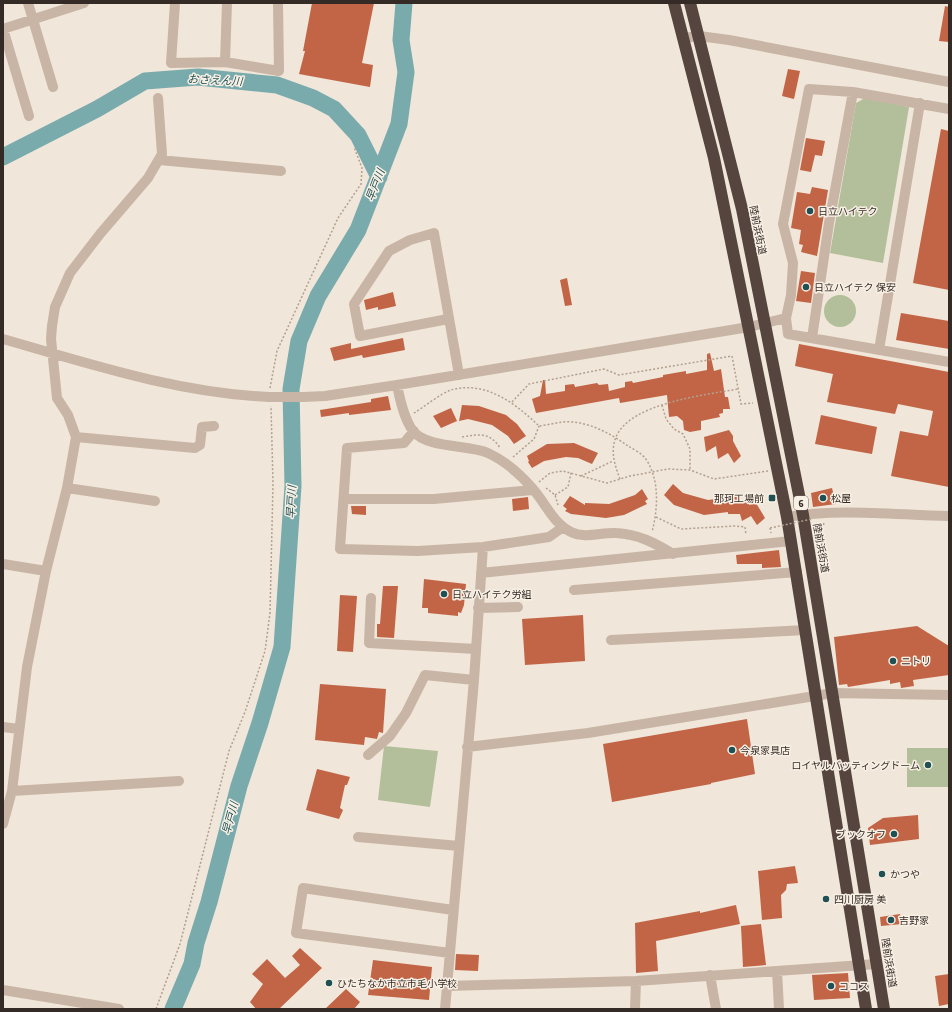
<svg xmlns="http://www.w3.org/2000/svg" width="952" height="1012" font-family="'Titillium Web','Noto Sans JP',sans-serif">
<rect width="100%" height="100%" fill="#f0e6d9"/>
<path fill="#b2bf9a" d="M865 98 909 107 883 263 830 253 856 103Z
M824 311a16 16 0 1 1 32 0a16 16 0 1 1-32 0Z
M384 746 438 751 430 807 378 800Z
M907 748H949V787H907Z"/>
<g fill="none" stroke-linecap="round" stroke-linejoin="round">
<path stroke="#79aaac" stroke-width="17" d="M3 157 97 109 145 81 198 77 277 85 313 98 334 109 358 135 379 177
M173 1009 192 964 196 943 209 902 239 786 260 723 282 647 293 486 291 389 299 341 318 296 358 230 399 124 406 72 401 40 404 3"/>
</g>
<path fill="#c26546" d="M312 3H374L362 63 373 65 370 87 299 74 305 51H303Z
M945 6 949 7V42L939 41Z
M788 69 800 71 794 99 782 96Z
M941 129 949 131V290L913 283Z
M806 138 825 141 822 156 815 155 811 172 800 170Z
M812 187 828 190 817 256 801 252 803 245 799 244 801 230 791 228 797 192 810 194Z
M801 271 815 273 811 303 796 301Z
M567 278 572 305 565 306 560 280Z
M393 292 396 306 378 310V307L366 310 364 300Z
M901 313 949 321V349L896 340Z
M403 338 405 350 363 358 362 355 334 361 330 348 351 343V349Z
M799 344 949 372V487L891 476 900 431 928 436 933 411 898 404 895 414 827 402 833 374 795 366Z
M710 353 714 371 721 369 725 397H728L730 409H723V413L719 414 720 417 701 421V430L690 432 684 430 683 421 677 416 669 417 667 395 620 403 619 398 536 413 532 399 540 396 543 380H545L546 394 565 391V385L574 384 575 387 597 383 599 385 608 384 609 391 625 387V382L632 381 633 383 663 377V375L686 371V374L707 370V354Z
M388 396 391 410 349 415V413L321 417 320 410 371 402V399Z
M462 405 479 406 506 415 517 424 526 436 514 444 508 436 492 425 468 419 459 421Z
M451 408 457 421 441 428 433 416Z
M821 415 877 427 872 454 815 444Z
M729 430 733 436V441L741 456 734 463 728 453 718 459 716 446 706 452 704 437Z
M574 443 598 453 592 464 578 458 566 457 544 461 532 468 528 462 529 461 527 456 547 444Z
M673 484 683 493 708 500 738 496 741 501 755 496 758 500 756 503 765 518 757 525 751 516 742 521 740 514H728V512L704 515 674 505 664 495Z
M832 488 836 504 813 507 811 493Z
M642 489 648 499 645 501 647 504 624 515 606 518 571 514 565 511 567 509 563 506 570 496 585 505V503L609 504 635 495Z
M528 497 529 509 513 511 512 499Z
M351 506H366V515L352 514Z
M779 550 781 567 762 568V564H737L736 555Z
M424 579 466 584 464 605 461 613 458 612V616L428 613V608H422Z
M383 586H398L394 638 377 637V624H380Z
M340 595 357 596 353 652 337 651Z
M583 615 585 661 525 665 522 619Z
M917 626 949 646V675L913 680 914 686 901 688 900 682 890 684V680L848 687 847 684 839 685 834 637Z
M320 684 386 689 383 733 379 732 377 739 365 737 364 745 315 740Z
M747 719 755 774 711 783V784L612 802 603 744Z
M317 769 350 777 347 785H345L340 808 343 810 339 819 306 810Z
M918 815 919 839 870 845 868 828 883 818Z
M795 866 798 883 787 884 786 890 781 895 782 918 762 920 758 871Z
M736 905 740 924 656 941 658 971 636 973 635 923 700 911V913Z
M900 914 902 924 881 926 880 917Z
M761 924 766 965 743 967 741 926Z
M300 948 322 968 279 1009H256L250 1002 263 984 252 974 267 959 285 978 300 965 292 956Z
M456 954 479 955 478 971 455 970Z
M373 960 432 967 429 1000 368 995Z
M848 973 850 998 814 1000 812 975Z
M949 974V1004L939 1006 935 976Z
M346 989 360 1002 354 1009H325Z"/>
<g fill="none" stroke-linecap="round" stroke-linejoin="round">
<path stroke="#b3a090" stroke-width="1.5" stroke-dasharray="2 2" stroke-linecap="butt" d="M270 388 277 351 338 218 361 184 362 168 354 147
M512 402 529 384 604 369 619 375 732 356 741 404 753 403
M662 405 666 419 674 429 683 434 690 449V470
M414 413C424 407 440 394 451 390 486 380 516 404 539 426 547 425 555 423 563 422 586 420 610 433 628 446 633 449 641 453 645 458 660 478 658 509 652 532
M462 437C479 434 490 432 500 448
M513 457 534 439 539 426
M581 476 613 461
M620 479C615 466 610 451 616 437 630 403 705 395 738 389
M539 482 550 473 563 471 607 483 630 476 668 469 690 470 714 479 768 471
M546 488 555 495 558 505
M555 495 568 487 571 473
M656 517 681 529 735 526 745 527 746 535
M816 525H824L823 522
M770 528 771 533
M156 1009 180 944 229 751 245 712 265 651 270 613 273 484 271 406"/>
<path stroke="#c8b5a6" stroke-width="10" d="M28 3 53 87
M175 3 171 63 225 62 279 71 278 3
M3 29 29 116
M3 29 84 3
M683 38 699 36 729 40 949 82
M225 62 227 3
M949 109 853 92 809 89 783 224 793 263 791 295 786 318 788 334 949 362
M159 160 281 171
M448 319 360 336 354 304 389 251 410 240 434 233 459 375
M812 338 829 223 853 92
M3 339C90 364 178 393 269 397
M879 350 920 103
M397 385C400 400 404 419 413 431 428 449 468 444 488 453 505 461 522 476 533 489 546 504 553 523 571 532 585 539 602 532 616 533 638 534 655 543 673 554
M303 397 325 396 397 385 749 327 786 318
M414 431 404 443 347 448 340 549 418 551 483 547 549 537 563 527
M76 437 195 448 200 445 202 427 214 426
M67 488 155 501
M344 499H434L533 490
M787 517C839 508 896 515 949 516
M3 564 46 571
M481 573 791 541
M574 590 797 572
M371 598 369 643 476 649
M478 608 518 607
M611 640 806 630
M3 727 19 729
M467 747 588 733 833 693 949 695
M368 755 390 736 406 713 425 675 474 680
M12 791 179 781
M3 824 12 791 27 667 46 571 67 488 76 437 68 415 57 398 51 339 52 326 55 307 70 273 100 234 148 178 162 154 158 98
M358 837 459 846
M450 953 296 933 303 888 453 910
M777 971 779 1009
M710 975 716 1009
M447 986 636 981 877 964
M3 990 119 1009
M445 1009 474 680 483 547
M635 1009 636 981"/>
<path stroke="#55453e" stroke-width="12" d="M674 3 714 158 787 517 866 1009
M690 3 742 209 803 515 884 1009"/>
<path stroke="#b3a090" stroke-width="1.5" stroke-dasharray="2 2" stroke-linecap="butt" d="M770 528 812 519"/>
<path stroke="#c8b5a6" stroke-width="10" d="M269 397H303"/>
</g>
<g fill="#1e5054" stroke="#f8f0e5" stroke-width="1.5">
<circle cx="810" cy="211" r="4"/>
<circle cx="806" cy="287" r="4"/>
<rect x="768" y="494" width="8" height="8" rx="2"/>
<circle cx="823" cy="498" r="4"/>
<circle cx="444" cy="594" r="4"/>
<circle cx="893" cy="661" r="4"/>
<circle cx="732" cy="750" r="4"/>
<circle cx="928" cy="765" r="4"/>
<circle cx="894" cy="834" r="4"/>
<circle cx="882" cy="874" r="4"/>
<circle cx="826" cy="899" r="4"/>
<circle cx="891" cy="920" r="4"/>
<circle cx="329" cy="983" r="4"/>
<circle cx="831" cy="986" r="4"/>
</g>
<g text-anchor="middle" dominant-baseline="central" stroke-width="3" stroke-linejoin="round" paint-order="stroke">
<rect fill="#f8f0e5" stroke="#6f665f" stroke-width="1" x="794" y="496" width="14" height="14" rx="3"/>
<g font-size="9" font-weight="bold" fill="#342b26">
<text x="801" y="503">6</text>
</g>
<g font-size="10" fill="#342b26" stroke="#f8f0e5" text-anchor="start">
<text x="818" y="211">日立ハイテク</text>
<text x="814" y="287">日立ハイテク 保安</text>
<text x="764" y="498" text-anchor="end">那珂工場前</text>
<text x="831" y="498">松屋</text>
<text x="452" y="594">日立ハイテク労組</text>
<text x="901" y="661">ニトリ</text>
<text x="740" y="750">今泉家具店</text>
<text x="920" y="765" text-anchor="end">ロイヤルバッティングドーム</text>
<text x="886" y="834" text-anchor="end">ブックオフ</text>
<text x="890" y="874">かつや</text>
<text x="834" y="899">四川厨房 美</text>
<text x="899" y="920">吉野家</text>
<text x="337" y="983">ひたちなか市立市毛小学校</text>
<text x="839" y="986">ココス</text>
</g>
<g font-size="10" fill="#342b26" stroke="#f8f0e5">
<text transform="translate(758 230) rotate(79)">陸前浜街道</text>
<text transform="translate(821 548) rotate(80)">陸前浜街道</text>
<text transform="translate(889 963) rotate(81)">陸前浜街道</text>
</g>
<g font-size="11" font-style="italic" fill="#1e5054" stroke="#f8f0e5">
<text transform="translate(215 80) rotate(3)">おさえん川</text>
<text transform="translate(375 185) rotate(-69)">早戸川</text>
<text transform="translate(291 502) rotate(-87)">早戸川</text>
<text transform="translate(230 818) rotate(-75)">早戸川</text>
</g>
</g>
<rect width="952" height="1012" fill="none" stroke="#342b26" stroke-width="8"/>
</svg>
